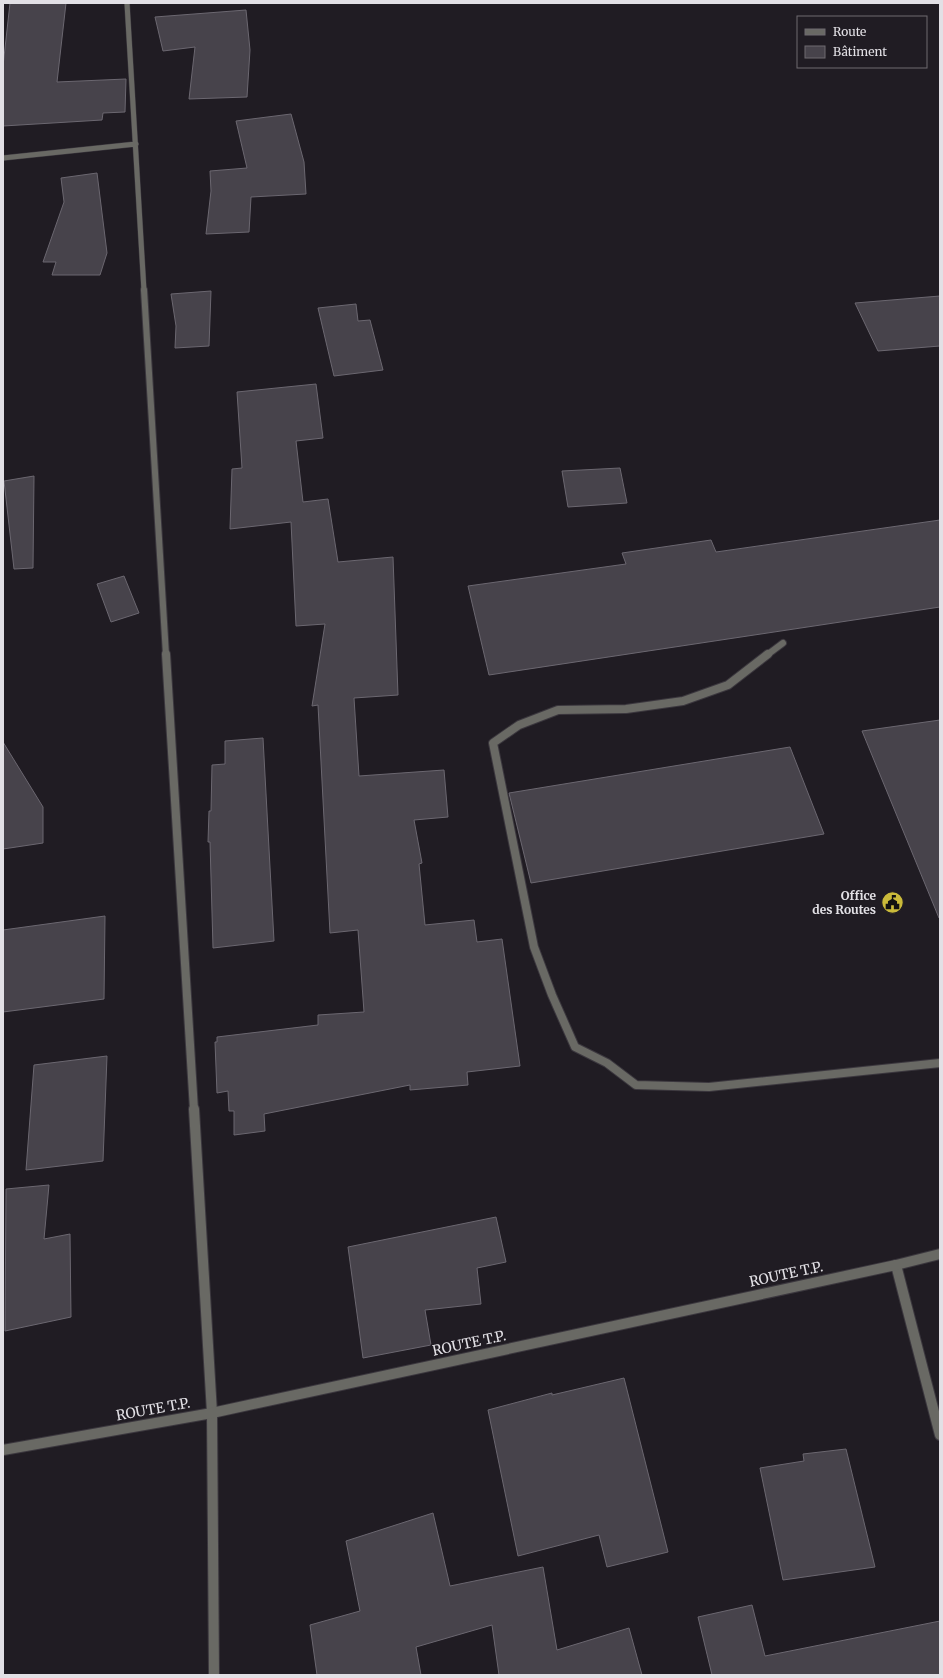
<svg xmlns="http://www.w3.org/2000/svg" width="943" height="1678" font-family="Merriweather,serif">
<rect width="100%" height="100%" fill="#201c23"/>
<path fill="#47434b" stroke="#6b6770" d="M10 3H66L57 82 126 79 125 112 103 113 102 120 3 126V66Z
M246 10 250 50 247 97 189 99 195 47 163 51 155 17Z
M291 114 304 162 306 194 251 197 249 232 206 234 211 191 210 171 247 168 236 121Z
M97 173 107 253 100 275H52L56 262H43L64 202 61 178Z
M211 291 209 346 175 348 176 326 171 294Z
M940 296V346L878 351 855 303Z
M356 304 358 321 370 320 383 370 334 376 318 308Z
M316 384 323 438 296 441 303 502 328 499 338 562 393 557 398 695 354 698 359 776 444 770 448 817 414 820 422 863 419 864 425 925 474 920 477 942 502 939 520 1066 467 1072 468 1085 410 1090V1085L264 1114 265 1131 234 1135V1111H229L228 1091 217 1093 215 1042H217V1037L318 1025V1015L364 1012 358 930 330 933 318 705 312 706 325 624 296 626 291 522 230 529 232 469 242 468 237 392Z
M620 468 627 503 568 507 562 471Z
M34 476 33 568 14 569 4 481Z
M940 520V607L489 675 468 586 626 564 622 553 711 540 716 552Z
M124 576 139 613 111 622 97 584Z
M940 720V918H939L862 731Z
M263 738 274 941 213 948 210 842H208L209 811H211L212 765 225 764V741Z
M3 742 43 807V843L3 849Z
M790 747 824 834 531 883 509 793Z
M105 916 104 999 3 1012V930Z
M107 1056 103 1161 26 1170 34 1065Z
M49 1185 44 1239 70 1234 71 1317 5 1331 6 1189Z
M496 1217 506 1262 477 1268 481 1304 425 1310 431 1345 363 1358 348 1247Z
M624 1378 668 1552 607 1567 599 1535 518 1556 488 1410 552 1393V1395Z
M846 1449 875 1567 783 1580 760 1468 804 1461 803 1454Z
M433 1513 450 1586 543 1567 557 1650 629 1628 642 1675H499L492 1625 416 1647 421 1675H317L310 1625 360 1611 346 1541Z
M752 1605 765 1656 940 1621V1675H712L698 1617Z"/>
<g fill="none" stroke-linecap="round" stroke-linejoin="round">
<defs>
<path id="service-far1" d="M767 655 783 643"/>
<path id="service" d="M768 654 728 685 683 701 626 709 558 710 519 725 493 743 534 947 552 995 575 1047 607 1063 636 1085 709 1087 940 1063"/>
<path id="minor-far3" d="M127 3 144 291
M3 158 136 144"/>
<path id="minor-far2" d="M144 290 166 655"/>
<path id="minor-far1" d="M166 654 194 1110"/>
<path id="minor" d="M194 1109 212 1413 214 1675
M896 1265 940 1435"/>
<path id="tertiary" d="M3 1450 212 1413 896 1265 940 1254"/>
</defs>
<use href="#service-far1" stroke="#3b373e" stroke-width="8"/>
<use href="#service" stroke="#3b373e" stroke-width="10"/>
<use href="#minor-far3" stroke="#3b373e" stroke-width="6"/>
<use href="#minor-far2" stroke="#3b373e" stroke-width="8"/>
<use href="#minor-far1" stroke="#3b373e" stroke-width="10"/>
<use href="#minor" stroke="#3b373e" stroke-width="12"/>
<use href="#tertiary" stroke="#3b373e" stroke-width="12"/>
<use href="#service-far1" stroke="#696964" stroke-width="6"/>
<use href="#service" stroke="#696964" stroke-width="8"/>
<use href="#minor-far3" stroke="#696964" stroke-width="5"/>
<use href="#minor-far2" stroke="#696964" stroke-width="6"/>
<use href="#minor-far1" stroke="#696964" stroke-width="8"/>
<use href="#minor" stroke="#696964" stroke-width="10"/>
<use href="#tertiary" stroke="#696964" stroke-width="10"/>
</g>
<defs>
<symbol id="civic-disc" viewBox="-11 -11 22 22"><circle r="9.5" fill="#caba3a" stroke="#201c23"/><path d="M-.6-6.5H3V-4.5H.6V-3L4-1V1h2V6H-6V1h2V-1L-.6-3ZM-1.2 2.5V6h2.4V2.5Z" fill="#111"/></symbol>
</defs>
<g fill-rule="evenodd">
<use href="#civic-disc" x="880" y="890" width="25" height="25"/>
</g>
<g text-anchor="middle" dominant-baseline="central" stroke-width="3" stroke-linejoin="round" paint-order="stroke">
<g font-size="12" font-weight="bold" fill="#e2e0e5" stroke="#201c23" text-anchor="end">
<text x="876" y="895">Office<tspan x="876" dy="14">des Routes</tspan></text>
</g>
<g font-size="14" fill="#e2e0e5" stroke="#201c23">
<text transform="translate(786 1274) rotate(-12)">ROUTE T.P.</text>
<text transform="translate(469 1343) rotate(-12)">ROUTE T.P.</text>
<text transform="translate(153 1409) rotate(-10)">ROUTE T.P.</text>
</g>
</g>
<rect width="943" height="1678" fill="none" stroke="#e2e0e5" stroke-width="8"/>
<rect x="797" y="16" width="130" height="52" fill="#201c23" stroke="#6e6a71"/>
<rect x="805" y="29" width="20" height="6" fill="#696964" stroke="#6e6a71"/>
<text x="833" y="36" font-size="12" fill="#e2e0e5">Route</text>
<rect x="805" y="46" width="20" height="12" fill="#47434b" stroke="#6e6a71"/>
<text x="833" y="56" font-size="12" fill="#e2e0e5">Bâtiment</text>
</svg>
